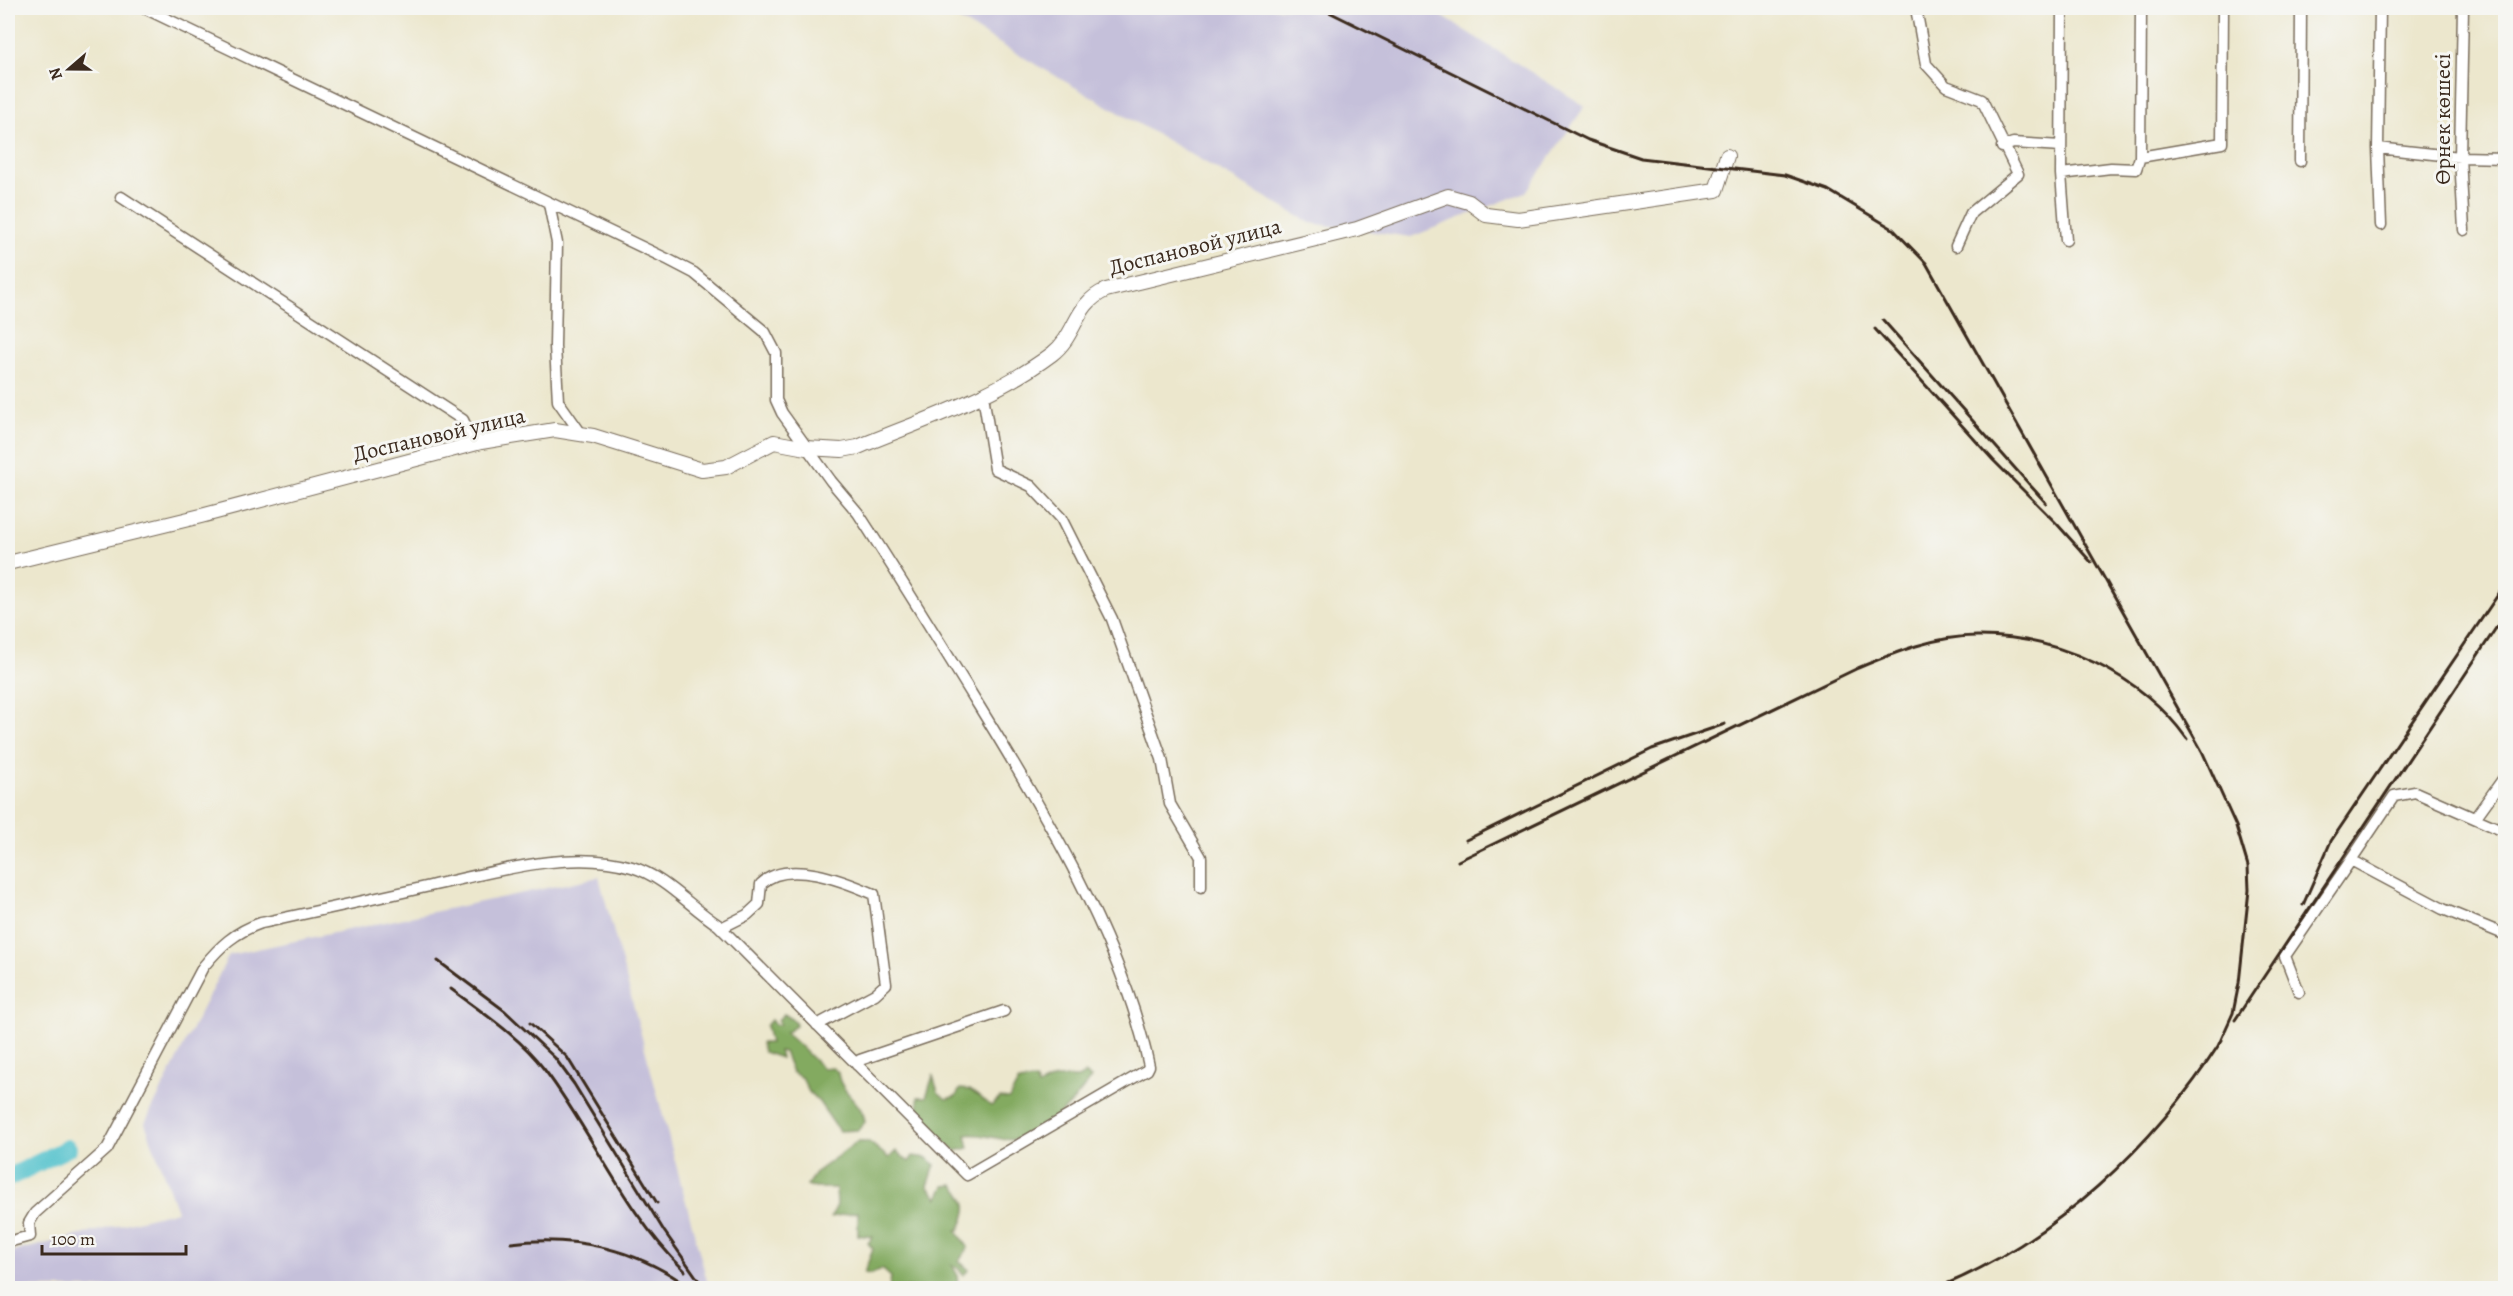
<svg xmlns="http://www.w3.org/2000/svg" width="2513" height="1296" font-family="Alegreya,serif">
<rect width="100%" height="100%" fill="#f6f6f2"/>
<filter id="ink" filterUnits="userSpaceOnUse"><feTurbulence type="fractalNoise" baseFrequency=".0167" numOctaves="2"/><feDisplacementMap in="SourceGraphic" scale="12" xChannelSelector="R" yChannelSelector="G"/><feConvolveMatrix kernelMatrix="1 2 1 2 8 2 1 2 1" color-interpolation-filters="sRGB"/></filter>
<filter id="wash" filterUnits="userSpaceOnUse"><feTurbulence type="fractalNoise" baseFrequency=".008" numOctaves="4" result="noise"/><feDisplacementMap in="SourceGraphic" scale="24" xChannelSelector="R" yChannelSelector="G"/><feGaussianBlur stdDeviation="1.35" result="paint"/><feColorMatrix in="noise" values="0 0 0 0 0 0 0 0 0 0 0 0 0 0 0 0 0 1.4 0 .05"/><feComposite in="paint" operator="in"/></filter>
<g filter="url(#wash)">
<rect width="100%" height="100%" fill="#ece7cd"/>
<path fill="#c5c0da" d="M938 8H1429L1585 106 1526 192 1411 237 1310 223Z
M599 877 709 1288H8V1253L177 1211 145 1123 229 955Z"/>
<path fill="#83aa60" stroke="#5f6a3f" stroke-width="1.5" d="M784 1014 795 1021 796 1026 785 1033C799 1043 809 1057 823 1068L831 1067 838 1072C839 1093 863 1101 865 1122L858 1130 839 1131 819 1102 809 1092 802 1078 792 1072 784 1052 779 1051 781 1058 763 1052 761 1043H770L766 1026 771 1020 775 1025 780 1024 778 1020Z
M1085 1074 1091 1078C1078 1098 1045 1134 1021 1139 1002 1143 983 1132 966 1135L969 1148 956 1151 923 1125 919 1115 918 1097H926L933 1076 938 1092 946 1099 956 1096 960 1089 970 1090 991 1106 1000 1098 1009 1099 1018 1082 1035 1080 1038 1086 1055 1078H1078Z
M857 1142H869L889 1158 896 1151 909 1162 913 1156 927 1158 935 1165 928 1186 938 1198 944 1186 954 1185C969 1203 970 1209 959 1230H956L968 1247 959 1261 969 1270 963 1275 958 1268 952 1265 957 1274 958 1288H889L891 1277 882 1269 871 1274 864 1273 873 1249 868 1243 873 1237 858 1235V1212L831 1217 837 1205 836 1188H815L807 1185 816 1172Z"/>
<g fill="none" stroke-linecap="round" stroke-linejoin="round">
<path stroke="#56c3cd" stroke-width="18" d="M8 1178 68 1148"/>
</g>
</g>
<g filter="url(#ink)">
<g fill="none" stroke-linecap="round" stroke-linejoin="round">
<defs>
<path id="minor" d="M1916 8 1926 64 1946 86 1982 100 2018 174 1971 213 1956 246
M2062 8 2061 174 2066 240
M2380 8 2378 148 2381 225
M2463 8 2460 157 2464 230
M2002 147 2013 143 2061 146
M2378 148 2460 157 2506 158
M2140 157 2222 143 2223 8
M2300 161 2301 8
M2061 174 2111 168 2136 169 2140 157 2141 8
M121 197 463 420 474 444
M549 204 557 243 555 346 558 401 582 435
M983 395 995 469 1031 486 1061 518 1112 619 1162 759 1170 804 1201 857V887
M2475 818 2506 775
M2506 832 2415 792 2394 796 2351 860 2443 909 2506 935
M721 928 747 915 759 904 761 884C787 858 844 881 874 894L886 984 875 994 817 1025
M2299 992 2285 956 2351 860
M857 1065 860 1060 1004 1011
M8 1242 30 1236 29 1223 35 1213 107 1149 203 967C220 946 235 932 261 923 317 911 374 899 430 886 491 873 570 848 632 867 665 877 689 906 718 925L967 1175 1147 1070 1149 1066C1122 941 1045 813 979 706 939 641 899 576 858 513L831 481 782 413 776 400V353L765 332 694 273 669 260 144 8"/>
<path id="tertiary" d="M8 563 201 516 481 442 555 430 593 436 702 470 726 467 774 442 806 448 842 450 858 447C923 420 995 397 1052 354 1077 335 1074 304 1106 290L1357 229 1448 196 1469 202 1486 215 1518 219 1716 190 1727 156"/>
</defs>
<use href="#minor" stroke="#796c5b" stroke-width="13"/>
<use href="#tertiary" stroke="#796c5b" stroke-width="16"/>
<use href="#minor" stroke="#fff" stroke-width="10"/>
<use href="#tertiary" stroke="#fff" stroke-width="14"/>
<path stroke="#3b2a1e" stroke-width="3" d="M1321 8 1588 140 1641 158 1785 175 1828 190 1893 229 1926 263 2202 751 2236 826 2248 866 2249 890 2239 983 2233 1013 2218 1046
M1883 320 2046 503
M1875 329 1993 460 2057 524 2091 562
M1466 840 1652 749 1725 724
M1458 861 1858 668C1896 652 1935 636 1977 636 2057 635 2141 674 2187 739
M2303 905 2331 841 2506 583
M438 961 505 1011 555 1058 574 1084 664 1231 704 1288
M451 989C483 1013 520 1037 544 1069 595 1136 623 1211 685 1271
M2235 1020 2506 613
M530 1023 567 1057 657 1203
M511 1243C575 1235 638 1249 690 1288
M1937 1288C2054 1241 2154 1146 2222 1040"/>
</g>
</g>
<g text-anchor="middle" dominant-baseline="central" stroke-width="6" stroke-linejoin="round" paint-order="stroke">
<g font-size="22" fill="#3b2a1e" stroke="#f6f6f2">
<text transform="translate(2443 119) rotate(-90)">Өрнек көшесі</text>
<text transform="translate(1195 247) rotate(-14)">Доспановой улица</text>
<text transform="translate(439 435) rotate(-13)">Доспановой улица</text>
</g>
</g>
<rect width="2513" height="1296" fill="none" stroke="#f6f6f2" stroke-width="30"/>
<g transform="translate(69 69) rotate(250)" stroke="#f6f6f2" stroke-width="4.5" paint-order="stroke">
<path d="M0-4.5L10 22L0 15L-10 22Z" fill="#3b2a1e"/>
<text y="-9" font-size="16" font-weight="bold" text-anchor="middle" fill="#3b2a1e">N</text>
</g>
<path d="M42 1245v9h144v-9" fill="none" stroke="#3b2a1e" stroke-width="3"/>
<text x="51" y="1245" font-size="18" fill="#3b2a1e" stroke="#f6f6f2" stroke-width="4.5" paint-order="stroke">100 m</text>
</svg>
